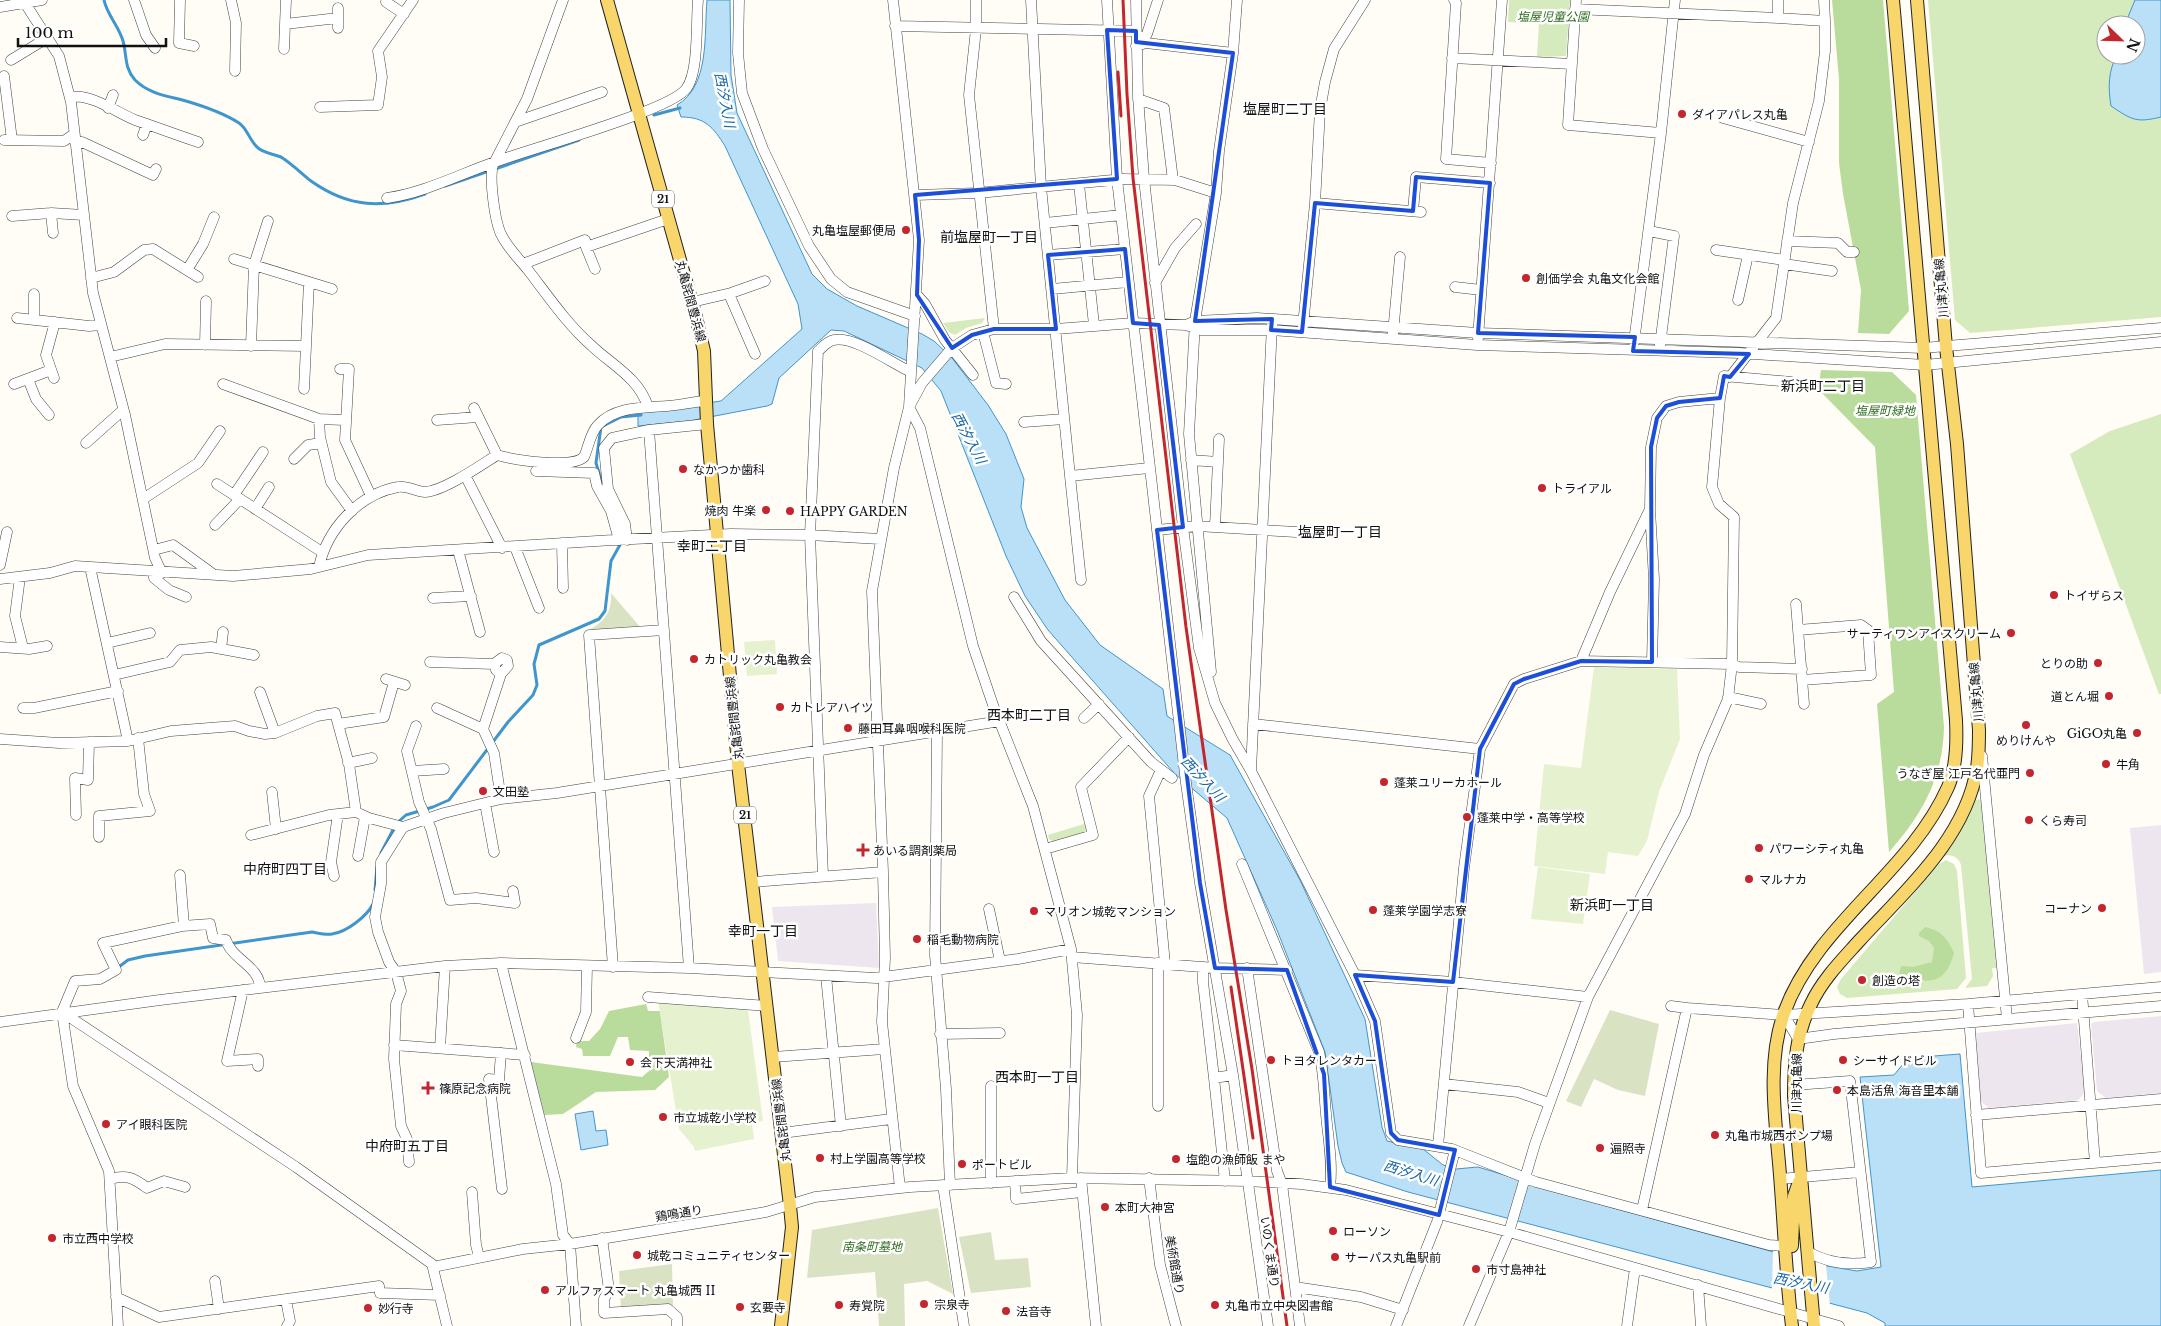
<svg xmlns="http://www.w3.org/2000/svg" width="2161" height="1326" font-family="'Libre Baskerville','Noto Sans JP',serif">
<rect width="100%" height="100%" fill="#fffdf5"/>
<path fill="#eee6ef" d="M2161 825V972L2144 974 2130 828Z
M876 903 879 968 778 961 772 907Z
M2161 1016V1093L2106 1098 2097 1091 2091 1024 2094 1022Z
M2077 1023 2085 1092 2078 1100 1989 1108 1980 1101 1976 1033Z"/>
<path fill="#d5ebbd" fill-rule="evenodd" d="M1509 0H1570L1566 56 1537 57 1539 24 1508 22Z
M1928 0H2161V317L1970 333 1955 320ZM2106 25H2136V55H2106Z
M985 318 982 323 966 328 955 335 949 332 943 323Z
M2161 414V694H2159L2070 454 2110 431Z
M1978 799 1984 802 1997 968H1992L1993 976 1987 986 1965 988 1972 979 1961 865C1958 855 1948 853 1939 858L1972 803Z
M1087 823 1088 828 1085 833 1054 842 1049 839 1048 835Z
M1946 860 1954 864 1957 871 1966 978 1957 989 1847 998 1840 994 1837 987 1841 979 1939 864Z"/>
<path fill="#b9dc9c" d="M1832 0H1883L1909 311 1889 334 1858 333 1861 290 1843 194 1839 163V79Z
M1821 370 1892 372 1916 395 1944 727C1943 778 1922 815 1889 852L1877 704 1894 692 1875 447 1818 389Z
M1925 927C1942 931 1947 938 1954 953 1945 986 1928 984 1899 975L1901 966 1913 967 1932 962 1934 948 1929 941 1919 936V933Z
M646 1004 648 1011H660L669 1077 655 1090 596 1092 563 1114 544 1115 531 1062 642 1077 649 1071V1051L630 1050 628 1037H618L610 1056H583L582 1049 576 1047 577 1041H589L600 1029 609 1011Z"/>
<path fill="#d9e3c4" d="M611 593 641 628 591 631V629C606 620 612 610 611 593Z
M1610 1010 1659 1024 1645 1096 1618 1090 1594 1079 1581 1107 1566 1101Z
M938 1208 953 1294 927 1281 904 1284 905 1326H879L875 1272 807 1278 812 1230Z
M991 1232 995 1260 1028 1258 1031 1287 971 1293 959 1237Z
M672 1264 673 1306 621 1309 619 1271Z"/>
<path fill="#e6f2cf" d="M775 640 777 674 747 676 744 642Z
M1594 667 1677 669 1680 739 1659 792 1647 841 1638 856 1608 852 1605 874 1534 866 1544 764 1581 768Z
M1538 867 1590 874 1583 924 1531 919Z
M658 1001 748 1010 763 1121 752 1123 754 1139 695 1151 694 1147 679 1129Z"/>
<path fill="#b9e0f7" stroke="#3f96cf" d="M707 0H730L731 75 737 113 812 274 827 289 857 306 922 334 934 341 952 358 988 405 1006 434 1024 479 1021 507 1027 528 1065 600 1100 645 1163 689 1167 716 1230 755 1300 880 1365 1019 1382 1127 1387 1141 1423 1149 1443 1165 1456 1169 1478 1167 1610 1207 1821 1265 1857 1271 1881 1267 1860 1077 1894 1075 1908 1058 1960 1054 1972 1187 2161 1170V1326H1885V1323L1867 1313 1408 1192 1346 1172 1342 1163 1338 1146 1325 1052 1277 930 1227 818 1175 774 1048 630 1025 596 1006 556 941 391 922 368 844 331 831 330 779 378 772 404 767 406 689 421 638 426V413L721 401 802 329 798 304 725 146C713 127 705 117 681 117L677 105C710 86 704 34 707 0Z
M2135 0H2161V117C2136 123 2132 120 2111 106 2108 88 2108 71 2117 55H2136V25H2128V17Z
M593 1111 596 1131 606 1130 608 1145 581 1150 575 1114Z"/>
<path fill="#fffdf5" d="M1773 1251 1826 1265 1830 1306 1772 1289Z"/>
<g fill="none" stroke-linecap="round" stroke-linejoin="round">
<path stroke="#3f96cf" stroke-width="3" d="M104 0C107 15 119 26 123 41 127 55 124 68 135 80 149 94 168 96 186 101 203 106 225 114 239 123 247 128 250 141 257 147 262 153 274 154 281 157 292 164 301 173 311 181 349 208 383 209 425 194
M654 115 680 108
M495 169 579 140
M445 186 489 171
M604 489 596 463 601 427 621 417 641 415
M397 823 406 815 433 807 449 800 508 722 533 695 537 685 534 664 539 645 599 619 605 611 611 561 621 543
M381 853 394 828
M375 890 377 867
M120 966 128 960 145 956 312 932C318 933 326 935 332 934 347 932 367 916 373 904"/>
<defs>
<path id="minor" d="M23 0 59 56 71 102 93 293 125 415 155 558 162 573
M134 0 146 35 155 48
M180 0 179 43 194 46
M231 0 236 23 235 71
M563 0 527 99 493 165C489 179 495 224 502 236 508 248 519 259 528 270 548 296 567 324 592 346 612 365 639 378 648 407
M739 0 738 53 742 93 763 149 809 246 831 279 847 292 915 316
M893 0 919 240 909 407 894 468 872 591 883 872 885 958 882 1022 900 1188
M976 0V29L969 95 994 329
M1031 0 1041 187 1070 476 1149 468
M1107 0 1117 179 1186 783 1200 883 1233 1075 1268 1326
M1136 0 1138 96 1144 179 1183 527 1199 648 1215 703 1232 738 1251 771 1355 975 1375 1021 1391 1133 1398 1140 1452 1149 1536 1182 1769 1245 1785 1246
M1454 0 1456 3 1446 159 1491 163
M1576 0 1568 125 1661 133
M386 2 404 14
M0 7 42 0
M338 8V28
M1575 9 1778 18V0
M1778 18 1825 21 1824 0
M285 24 338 18
M895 26 1136 31
M1136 46 1146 43 1233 53
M1137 46 1147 34 1158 0
M284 49 286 0
M1452 58 1572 64
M11 60 47 38
M4 76 12 140
M70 97C90 93 116 112 135 120 156 127 177 135 198 142
M1138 99 1164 108 1173 180
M320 107 378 105 382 77 378 51 413 0
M108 108 113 95
M1723 118 1809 142
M515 122 602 92
M143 135 147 124
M4 140 64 141 74 134
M75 142H82L153 175 156 169
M1079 184 1094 325
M915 195 978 193 1123 179 1175 180 1216 193
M387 198C424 193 460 174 495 162 529 149 669 111 686 89 699 73 696 22 698 0
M1315 203 1421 212
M1413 211 1416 177 1490 183
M51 213 53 233
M12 216 51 213 84 215
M1045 223 1121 215
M1649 231 1674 236 1660 345
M1787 241 1838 243 1847 252H1854
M1716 250 1784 260
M1048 255 1125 249
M234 259 332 289
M523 264 585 240
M1784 264 1832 271
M595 269 586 247 668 219
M187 270 203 244 214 217
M91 278 114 272 144 250 153 249 198 277
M1155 283 1175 248 1196 224
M1455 287 1481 290
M1052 289 1128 282
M34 294V320
M729 294 755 354
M917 295 925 304 945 340 973 375
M1738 300 1748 255
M692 302 731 293 765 281
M17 318 89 326 101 325
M1186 325 1195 321 1257 318 1478 333 1923 348 2161 328
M1303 326 1315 203 1320 110 1325 82 1334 49 1365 0
M983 332 996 383 1006 384
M1393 333 1400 257
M1478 338 1502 0
M1634 342 1661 133 1675 0
M205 345 206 301
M251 346 254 265 268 221
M110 357 165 344 306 346
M340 369H349L345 440 371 496
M1730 377 1776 318 1793 203 1819 101 1825 51V21
M54 378 46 355 55 322
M28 379 36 399 49 415
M14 384 51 370
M223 384 319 419 344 420
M304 389 309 282
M909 407 922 383 952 348 972 335 994 329H1056L1133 323 1186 325 1201 330H1271L1477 345 1739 353 1925 365 2161 342
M909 407 920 428 973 646 993 705 1033 806 1071 949 1077 1015 1072 1178
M474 408 497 455
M319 419 320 437 331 482 352 511
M437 420 478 417
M1024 422 1064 419
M86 443 123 410
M294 459 308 445 321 443
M1191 460 1218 462
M536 471 594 473 597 486 611 511 619 540
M1070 476 1081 580
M468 481 502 548
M217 484 322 552
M234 495 263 452
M143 499 198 463 220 431
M255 509 269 487
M1650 510 1654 579 1652 662
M215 525 240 499
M1215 527 1219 439
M1157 530 1197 526 1296 532
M627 540 625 524 608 489 604 448 612 438 649 430
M562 543 563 588
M515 547 539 608
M154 550 173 545 213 574
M458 550 480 632
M0 565 7 532
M90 567 128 741
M319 567C327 529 359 494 398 487 407 485 416 492 425 492 444 491 481 465 497 455 514 460 572 469 584 457 589 446 590 433 598 425 615 406 644 408 667 406 680 405 693 402 705 401
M154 572V578L169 590 186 597
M20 577 15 616 23 648
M0 579 50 573 75 566 233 576 311 569 368 555 613 540 731 534 810 535 880 539
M1014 597 1041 641 1151 762 1172 778
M433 598 471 596
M1796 604 1804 704
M1798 630 1861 625 1868 630 1871 675 1802 680
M107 643 150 633
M0 647 29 649 47 646
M221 649 223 632
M1581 661 1610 592 1650 509 1651 447 1657 418 1666 406 1679 402 1720 398
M430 662 494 664
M1211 672 1189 434 1195 321 1216 193 1219 151 1233 53 1237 0
M114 675 170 662 180 650 211 647 254 655
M386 679 405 685
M260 692 275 733
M1728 697 1761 704
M23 708H34L118 691
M437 708 483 729 494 753 501 799
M1084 718 1099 704
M338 724 384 717 394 682
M1253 724 1480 749
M416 726 407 751 419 802 431 829 450 900 476 898 515 903 513 891
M483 729 501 674 508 666 507 660 502 658 494 664 496 670 501 674
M937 732 935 955 946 1089 950 1185
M0 739 59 743 128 741 171 731 235 726 249 731 265 734 275 733 317 716 335 713 349 764 356 812 369 818 403 827 444 813 501 799 557 793 1000 721
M1982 756 2007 1019
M348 763 372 758
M1161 770 1149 796 1165 964
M1251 770 1272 325
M412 771 444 769
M272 792 276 829
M485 803 494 852
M76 815 75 778 88 780 89 742
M403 827 381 862V884L375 917 378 932 389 962 396 972 401 991 396 1004 394 1059 401 1126 407 1139 409 1162
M251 835 329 815 356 812
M99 837V816L150 811 144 794 138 738
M1045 849 1093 835 1081 787 1129 737
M358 856 365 817
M1242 864 1319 1052C1324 1073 1324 1093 1326 1114 1328 1138 1333 1162 1330 1187
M180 875 184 926
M334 876 331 862 338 814
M823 876 810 535 818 351C823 347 827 341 834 340 853 335 893 364 911 372
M753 882 883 872
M989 909 1000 961
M1072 957 1215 968 1287 970
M501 963 556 1184 563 1235 570 1244 576 1326
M1158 963V1106
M613 967 589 635 664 630
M1203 967V982L1214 1078 1233 1075
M689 968 649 430 707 424
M1247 968 1277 1171 1282 1184 1300 1326
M1355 975 1453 982 1588 997
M826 976 841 1126
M243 990 227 1061 258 1059V1066
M2082 994 2095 1163
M648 997 767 1006
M1968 1004 1981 1173 2161 1157
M1671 1006 1687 1008
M62 1012 296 1167 432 1264 447 1326
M1784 1015 1798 1039 1834 1034 2161 1006
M0 1022 160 1000 445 966 501 963 689 968 876 978 1018 959 1071 949
M940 1034 1000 1033
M576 1038 586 1012 587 966
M394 1045 525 1055
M440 1048 445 966
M501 1053 499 1080 489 1079 502 1189
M773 1057 884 1049
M1214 1078 1225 1181
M1444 1084 1518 1092 1549 1103
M1794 1085 1850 1081 1871 1262C1848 1266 1828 1263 1808 1252
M1976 1115 2161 1099
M782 1133 891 1119
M1438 1146 1464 868 1480 749 1514 684 1524 679 1581 661 1732 664 1739 667 1802 669
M1081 1178 1096 1326
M1149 1178 1160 1265 1176 1326
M110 1179C126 1174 134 1178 147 1188L164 1181 185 1187
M1780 1179 1860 1172
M1015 1181 1016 1199 1082 1192
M991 1183V1086
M943 1185 964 1326
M472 1192 476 1245 479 1257
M1642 1210 1687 1008 1784 1015 1968 1004 2161 987
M602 1238 609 1290 604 1299V1313L668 1309 677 1317V1326
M433 1267 523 1249 570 1244 766 1212 815 1197 910 1187 1072 1178 1247 1181 1301 1184 1346 1190 1509 1232 1839 1326
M215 1281 219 1309
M1698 1285 1701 1326
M1295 1287 1361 1297 1403 1310
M116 1297 159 1317 379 1286 380 1293 440 1295
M286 1300 290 1321 287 1326
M118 1326 109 1171 73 1086 62 1012 75 981 100 979 116 970 103 943 182 926 210 924 213 938 226 940C232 960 260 966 260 988
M1396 1326 1437 1222 1455 1150
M1469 1326 1509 1232 1535 1144 1588 997 1685 814 1704 755 1728 699 1732 664 1734 517 1719 504 1712 487 1720 398 1724 376 1791 382
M1627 1326 1635 1268"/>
<path id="major" d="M607 0 696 317 704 351 707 424 738 764 790 1206 792 1227 781 1326
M1792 1246 1794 1196 1799 1182
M1792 1326C1786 1276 1784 1225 1780 1175 1776 1123 1766 1064 1784 1013 1816 924 1910 873 1948 787 1957 767 1957 741 1956 720L1893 0
M1814 1326 1794 1096C1794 1064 1796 1034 1811 1004 1822 980 1842 960 1859 941 1905 891 1966 838 1977 768 1979 755 1979 742 1979 730L1957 444 1946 347 1917 0"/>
</defs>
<use href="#minor" stroke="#444" stroke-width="11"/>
<use href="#major" stroke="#222" stroke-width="14"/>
<use href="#minor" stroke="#fff" stroke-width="10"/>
<use href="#major" stroke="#f9d66b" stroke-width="12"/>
<path stroke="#c4262e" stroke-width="3" d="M1123 0 1127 94 1133 178 1186 627 1226 910 1252 1069 1287 1326
M1118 72 1121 116
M1231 987 1253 1138"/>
</g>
<path fill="none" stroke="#1d4ed8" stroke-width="4" stroke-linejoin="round" d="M1107 30 1136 31V42L1233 53 1195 321 1272 319 1271 330 1302 332 1315 203 1413 211 1416 177 1490 183 1478 333 1635 337 1633 351 1749 354 1730 377 1724 376 1720 398 1679 402 1666 406 1657 418 1651 447 1652 662 1581 661 1524 679 1514 684 1480 749 1453 982 1355 975 1375 1021 1391 1133 1398 1140 1455 1150 1439 1215 1330 1187 1324 1074 1287 970 1215 968 1200 883 1157 530 1183 527 1159 325 1133 323 1125 249 1048 255 1056 329H994L972 335 952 348 917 295 919 240 915 195 1117 179Z"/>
<g fill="#c4262e" stroke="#fff" stroke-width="2">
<circle cx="1682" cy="114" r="5"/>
<circle cx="906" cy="230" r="5"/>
<circle cx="1526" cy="278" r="5"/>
<circle cx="683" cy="469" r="5"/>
<circle cx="1542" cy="488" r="5"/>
<circle cx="766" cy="510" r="5"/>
<circle cx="790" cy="511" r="5"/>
<circle cx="2054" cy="595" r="5"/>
<circle cx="2011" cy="633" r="5"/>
<circle cx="694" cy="659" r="5"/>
<circle cx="2098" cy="663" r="5"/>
<circle cx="2109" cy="696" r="5"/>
<circle cx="780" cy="707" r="5"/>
<circle cx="2026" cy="725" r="5"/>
<circle cx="848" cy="728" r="5"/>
<circle cx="2137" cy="733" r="5"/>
<circle cx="2106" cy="764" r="5"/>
<circle cx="2030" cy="773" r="5"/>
<circle cx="1384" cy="782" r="5"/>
<circle cx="483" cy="791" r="5"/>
<circle cx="1467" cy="817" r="5"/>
<circle cx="2029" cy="820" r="5"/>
<circle cx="1759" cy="848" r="5"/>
<path d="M860.5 842.5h5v5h5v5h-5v5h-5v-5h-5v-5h5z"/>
<circle cx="1749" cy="879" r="5"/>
<circle cx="2102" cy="908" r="5"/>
<circle cx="1373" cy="910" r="5"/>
<circle cx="1034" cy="911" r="5"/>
<circle cx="917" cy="939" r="5"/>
<circle cx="1862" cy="980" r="5"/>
<circle cx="1271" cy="1060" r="5"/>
<circle cx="1843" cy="1060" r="5"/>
<circle cx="630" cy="1062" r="5"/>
<path d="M425.5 1080.5h5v5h5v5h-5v5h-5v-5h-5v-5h5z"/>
<circle cx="1837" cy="1090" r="5"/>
<circle cx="663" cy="1117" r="5"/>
<circle cx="106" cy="1124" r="5"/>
<circle cx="1715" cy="1135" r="5"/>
<circle cx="1600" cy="1148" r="5"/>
<circle cx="820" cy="1158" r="5"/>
<circle cx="1176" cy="1159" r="5"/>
<circle cx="962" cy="1164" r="5"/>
<circle cx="1105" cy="1207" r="5"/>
<circle cx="1333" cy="1231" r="5"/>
<circle cx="52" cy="1238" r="5"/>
<circle cx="637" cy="1255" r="5"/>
<circle cx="1335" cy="1257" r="5"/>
<circle cx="1476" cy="1269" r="5"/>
<circle cx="545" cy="1290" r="5"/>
<circle cx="924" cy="1304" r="5"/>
<circle cx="839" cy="1305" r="5"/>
<circle cx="1215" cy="1305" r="5"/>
<circle cx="740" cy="1307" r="5"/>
<circle cx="368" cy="1308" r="5"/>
<circle cx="1006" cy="1311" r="5"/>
</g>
<g text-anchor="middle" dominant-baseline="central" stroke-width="5" stroke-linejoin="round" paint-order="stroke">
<g fill="#fff" stroke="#585858" stroke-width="1">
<rect x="652" y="190.5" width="22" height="17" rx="4"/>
<rect x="734" y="806.5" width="22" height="17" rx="4"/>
</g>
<g font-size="11" font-weight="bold" fill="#111">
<text x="663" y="199">21</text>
<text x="745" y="815">21</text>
</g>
<g font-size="12" font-style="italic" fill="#2f6b1f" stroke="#fff">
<text x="1553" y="16">塩屋児童公園</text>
<text x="1885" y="410">塩屋町緑地</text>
<text x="872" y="1246">南条町墓地</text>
</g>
<g font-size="12" fill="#111" stroke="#fff" text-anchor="start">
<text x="1692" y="114">ダイアパレス丸亀</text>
<text x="896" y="230" text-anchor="end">丸亀塩屋郵便局</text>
<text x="1536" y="278">創価学会 丸亀文化会館</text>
<text x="693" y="469">なかつか歯科</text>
<text x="1552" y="488">トライアル</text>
<text x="756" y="510" text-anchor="end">焼肉 牛楽</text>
<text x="800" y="511">HAPPY GARDEN</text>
<text x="2064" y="595">トイザらス</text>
<text x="2001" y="633" text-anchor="end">サーティワンアイスクリーム</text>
<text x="704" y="659">カトリック丸亀教会</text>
<text x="2088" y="663" text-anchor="end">とりの助</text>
<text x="2099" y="696" text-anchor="end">道とん堀</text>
<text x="790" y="707">カトレアハイツ</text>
<text x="858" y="728">藤田耳鼻咽喉科医院</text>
<text x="2127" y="733" text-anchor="end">GiGO丸亀</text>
<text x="2026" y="740" text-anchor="middle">めりけんや</text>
<text x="2116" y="764">牛角</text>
<text x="2020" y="773" text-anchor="end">うなぎ屋 江戸名代亜門</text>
<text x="1394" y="782">蓬莱ユリーカホール</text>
<text x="493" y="791">文田塾</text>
<text x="1477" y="817">蓬莱中学・高等学校</text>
<text x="2039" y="820">くら寿司</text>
<text x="1769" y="848">パワーシティ丸亀</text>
<text x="873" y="850">あいる調剤薬局</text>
<text x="1759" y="879">マルナカ</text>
<text x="2092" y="908" text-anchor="end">コーナン</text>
<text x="1383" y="910">蓬莱学園学志寮</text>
<text x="1044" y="911">マリオン城乾マンション</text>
<text x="927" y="939">稲毛動物病院</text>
<text x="1872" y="980">創造の塔</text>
<text x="1281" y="1060">トヨタレンタカー</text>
<text x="1853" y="1060">シーサイドビル</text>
<text x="640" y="1062">会下天満神社</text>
<text x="439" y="1088">篠原記念病院</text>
<text x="1847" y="1090">本島活魚 海音里本舗</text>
<text x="673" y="1117">市立城乾小学校</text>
<text x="116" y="1124">アイ眼科医院</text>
<text x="1725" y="1135">丸亀市城西ポンプ場</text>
<text x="1610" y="1148">遍照寺</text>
<text x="830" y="1158">村上学園高等学校</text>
<text x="1186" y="1159">塩飽の漁師飯 まや</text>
<text x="972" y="1164">ポートビル</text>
<text x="1115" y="1207">本町大神宮</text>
<text x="1343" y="1231">ローソン</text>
<text x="62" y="1238">市立西中学校</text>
<text x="647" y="1255">城乾コミュニティセンター</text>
<text x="1345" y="1257">サーパス丸亀駅前</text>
<text x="1486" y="1269">市寸島神社</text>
<text x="555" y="1290">アルファスマート 丸亀城西 II</text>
<text x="934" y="1304">宗泉寺</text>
<text x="849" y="1305">寿覚院</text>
<text x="1225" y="1305">丸亀市立中央図書館</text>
<text x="750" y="1307">玄要寺</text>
<text x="378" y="1308">妙行寺</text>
<text x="1016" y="1311">法音寺</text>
</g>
<g font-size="12" fill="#111" stroke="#fff">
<text transform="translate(1941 288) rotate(-95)">川津丸亀線</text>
<text transform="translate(691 301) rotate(75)">丸亀詫間豊浜線</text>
<text transform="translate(1976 692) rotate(-95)">川津丸亀線</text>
<text transform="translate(734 718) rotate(-96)">丸亀詫間豊浜線</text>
<text transform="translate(1796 1083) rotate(-90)">川津丸亀線</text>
<text transform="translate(781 1120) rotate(-97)">丸亀詫間豊浜線</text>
<text transform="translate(679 1213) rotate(-9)">鶏鳴通り</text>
<text transform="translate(1270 1252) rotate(82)">いのくま通り</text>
<text transform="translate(1175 1265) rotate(80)">美術館通り</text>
</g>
<g font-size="14" font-style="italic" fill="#1768a6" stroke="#fff">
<text transform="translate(725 100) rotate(79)">西汐入川</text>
<text transform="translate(969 438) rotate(62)">西汐入川</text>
<text transform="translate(1203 779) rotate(47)">西汐入川</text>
<text transform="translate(1411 1173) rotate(17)">西汐入川</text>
<text transform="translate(1801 1283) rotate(11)">西汐入川</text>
</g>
<g font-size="14" fill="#111" stroke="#fff">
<text x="1285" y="109">塩屋町二丁目</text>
<text x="989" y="237">前塩屋町一丁目</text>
<text x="1823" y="386">新浜町二丁目</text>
<text x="1340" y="532">塩屋町一丁目</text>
<text x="712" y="546">幸町二丁目</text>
<text x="1029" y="715">西本町二丁目</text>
<text x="285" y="869">中府町四丁目</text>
<text x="1612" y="905">新浜町一丁目</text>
<text x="763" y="931">幸町一丁目</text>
<text x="1037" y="1077">西本町一丁目</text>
<text x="407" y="1146">中府町五丁目</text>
</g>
</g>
<g transform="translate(2121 40) rotate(113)"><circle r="24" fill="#ffffff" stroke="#a0a0a0"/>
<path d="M0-4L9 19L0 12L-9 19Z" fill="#c4262e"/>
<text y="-8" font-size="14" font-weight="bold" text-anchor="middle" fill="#111111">N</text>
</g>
<path d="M18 38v8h148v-8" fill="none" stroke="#111111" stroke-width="2.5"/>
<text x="25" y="38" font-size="15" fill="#111111" stroke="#ffffff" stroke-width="4" paint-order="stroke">100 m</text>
</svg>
